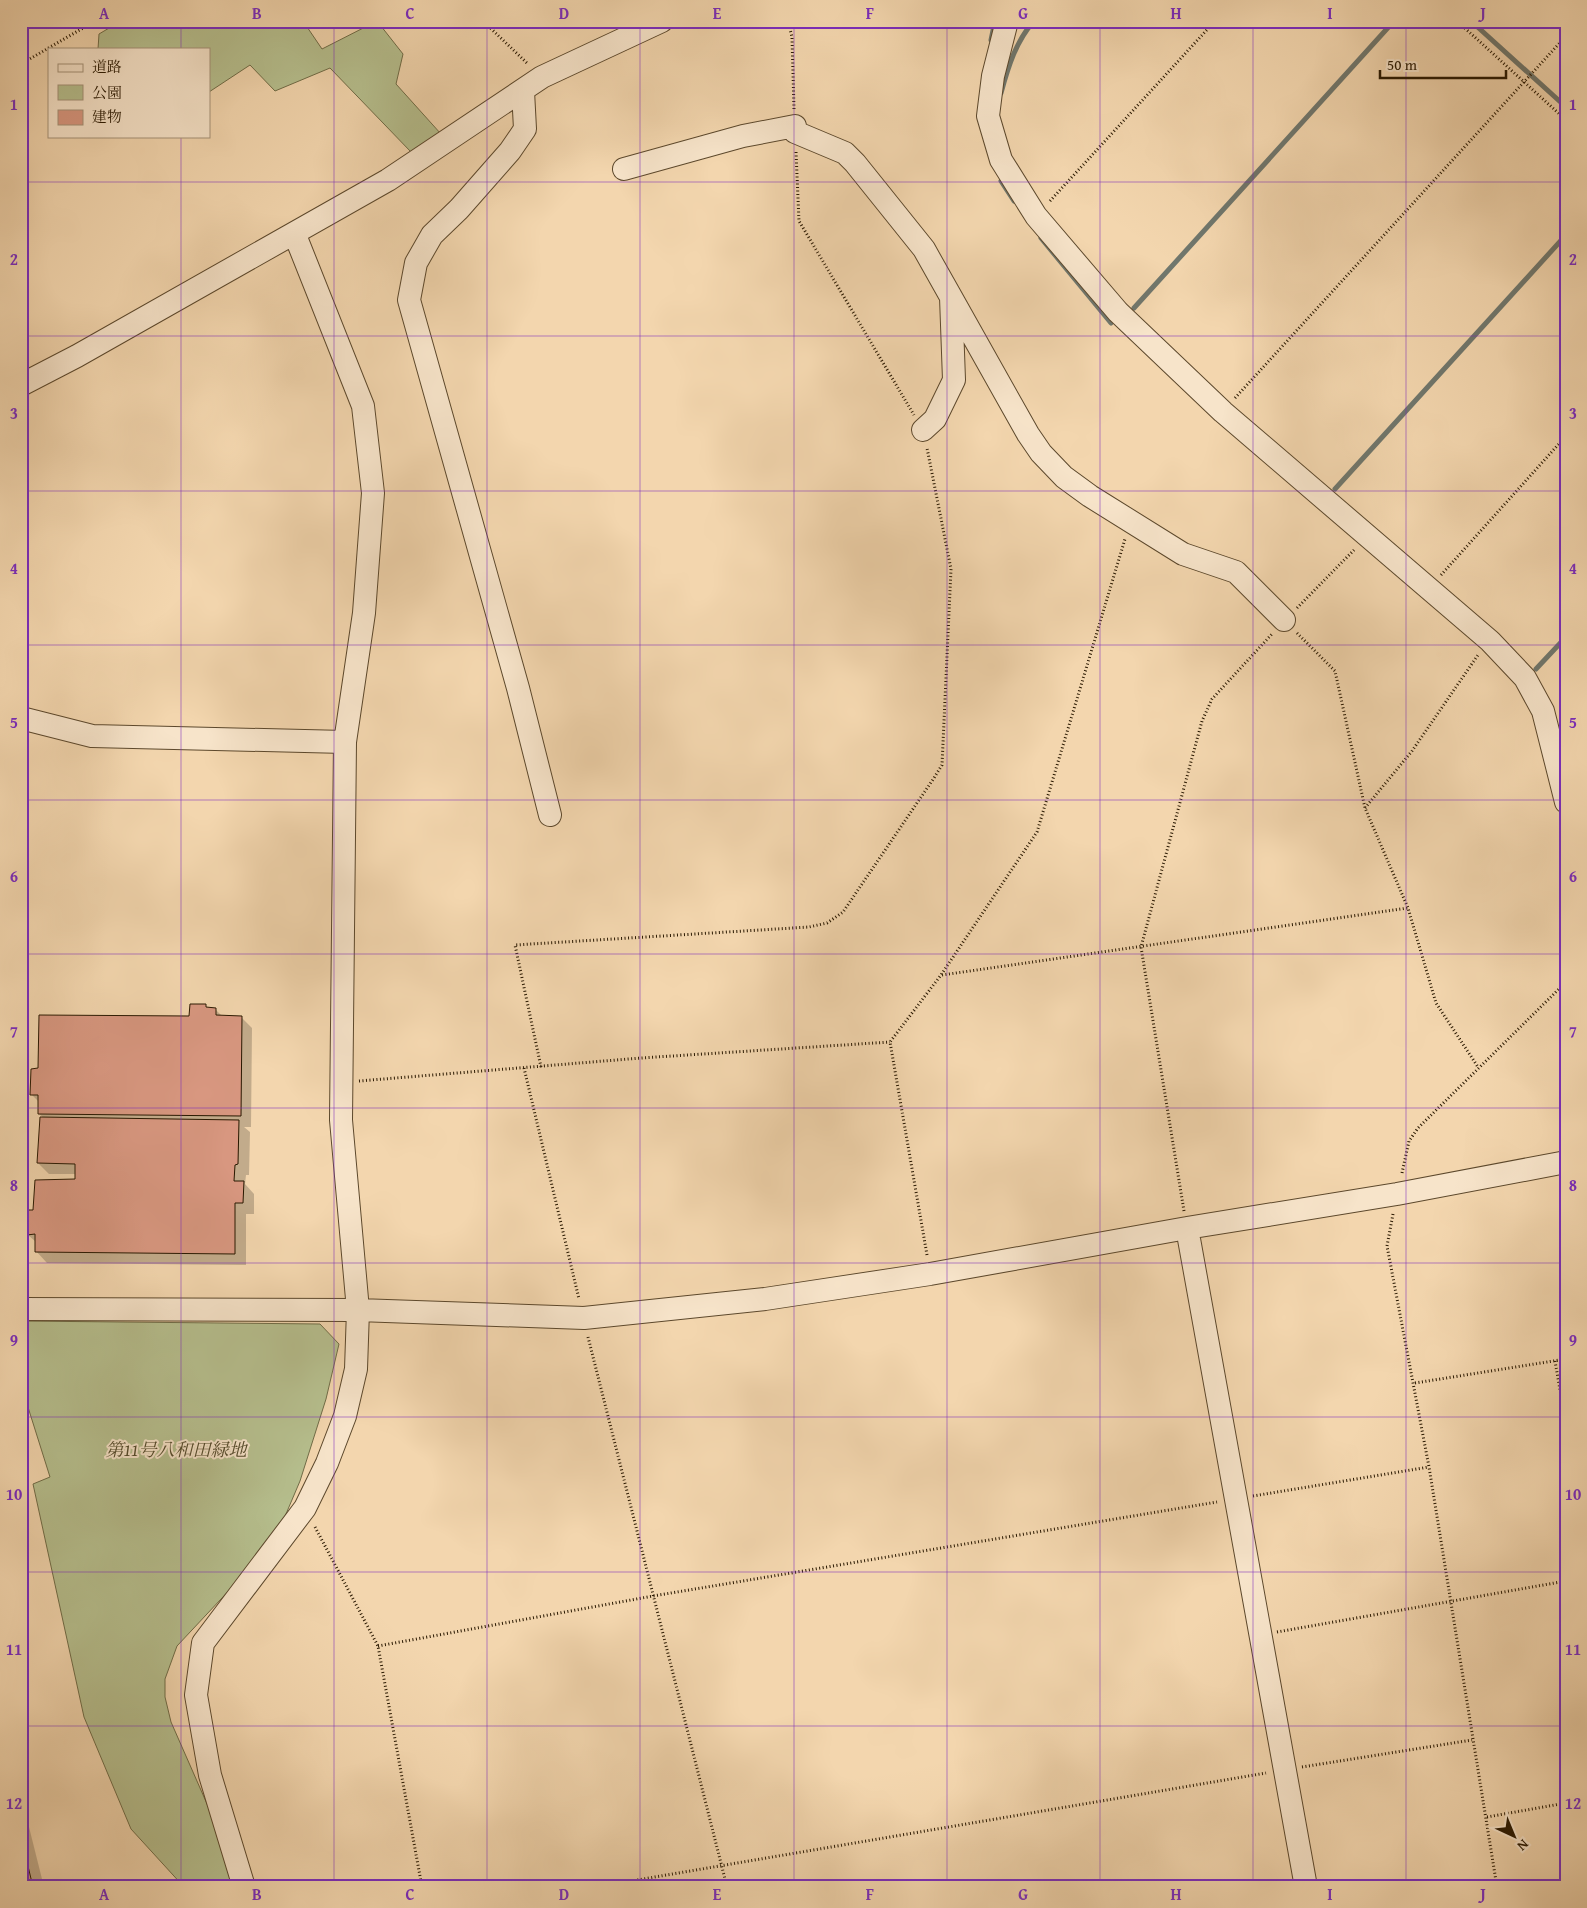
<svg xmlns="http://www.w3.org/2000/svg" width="1587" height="1908" font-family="'Gentium Book Plus','Noto Serif JP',serif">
<rect width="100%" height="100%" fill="#f3d6ae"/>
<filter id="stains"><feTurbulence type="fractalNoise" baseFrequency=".004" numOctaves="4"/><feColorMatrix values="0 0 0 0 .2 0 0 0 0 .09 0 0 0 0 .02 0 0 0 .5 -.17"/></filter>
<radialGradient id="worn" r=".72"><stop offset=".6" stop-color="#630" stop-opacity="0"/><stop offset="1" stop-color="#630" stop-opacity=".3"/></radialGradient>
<path fill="#b6bf8e" stroke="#706c47" d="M121 21H303L322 49 377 21 403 54 396 84 441 134 411 152 330 68 275 91 250 65 209 92V49H98L99 34Z
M21 1321 320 1324 339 1344 326 1399 300 1481 283 1521 236 1583 177 1646 165 1679V1697L171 1722 215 1822 233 1887H184L131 1829 84 1717 33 1484 50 1477 21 1385Z"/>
<path fill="#0003" d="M205 1006 209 1009 216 1010 223 1017H241L252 1028 251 1127H244L250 1132 249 1175H246L245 1184 254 1194V1214H246V1265L47 1263 36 1251V1242L28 1235 34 1211 76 1181V1174H49L38 1163 44 1118 39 1114V1102L31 1094 39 1070 190 1017Z
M21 1795 44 1887H21Z"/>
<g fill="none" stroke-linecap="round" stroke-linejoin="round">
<path stroke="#70776d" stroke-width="5" d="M1471 21 1566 107
M991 40 995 21
M1001 93C1008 67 1016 41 1034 21
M1001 181 1014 201
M1041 238 1111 323
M1134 308 1394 21
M1335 489 1566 235
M1536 669 1566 637"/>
</g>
<path fill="#d89780" stroke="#291800" d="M190 1004H206V1007L216 1008V1015L242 1016 241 1116 38 1114V1095H30L31 1069 38 1068 39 1015 189 1016Z
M40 1117 239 1120 238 1164 235 1165 234 1181H244L243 1203H235V1254L35 1252V1234L27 1235V1210H33L35 1180 75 1179V1164L37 1163Z
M21 1837 33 1887H21Z"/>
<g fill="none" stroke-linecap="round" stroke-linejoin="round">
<defs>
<path id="minor" d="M1007 21 993 76 988 116 1001 160 1036 216 1118 312 1223 412 1490 641 1525 678 1543 711 1566 802
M523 91 525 129 510 151 459 209 432 235 416 263 409 300 518 688 550 815
M795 132 845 153 855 163 924 249 951 297 954 380 935 419 923 430
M624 169 743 136 795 126
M951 297 1028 434 1041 453 1064 477 1090 496 1183 554 1236 572 1284 620
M21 385 77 356 388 180 542 77 662 21
M21 718 92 736 345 742
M1187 1228 1306 1887
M21 1309 358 1310 584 1318 765 1299 930 1274 1187 1228 1397 1194 1566 1162
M244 1887 210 1775 196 1695 203 1643 305 1508 327 1463 345 1416 356 1369 358 1310 341 1120 345 742 364 613 373 493 363 406 295 235"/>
</defs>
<use href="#minor" stroke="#5c482c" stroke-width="24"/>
<path stroke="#291800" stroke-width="3" stroke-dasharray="1 2.5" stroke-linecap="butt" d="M483 21 528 64
M788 21 792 37 794 109
M1457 21 1566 120
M21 64 95 21
M796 152 799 221 914 415
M1050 201 1215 21
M1235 398 1566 36
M1441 575 1566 436
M1297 608 1354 550
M1297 633 1335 671 1365 808 1408 908 1436 1003 1478 1067
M1365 808 1412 751 1478 655
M942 975 1408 908
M541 1067 515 945 809 927 827 923 843 912 934 778 942 765 951 569 927 448
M524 1068 579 1299
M359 1081 641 1058 890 1042
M1402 1173 1409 1141 1418 1128 1566 982
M1184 1211 1141 947 1202 721 1212 699 1272 634
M1393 1214 1387 1246 1429 1467 1497 1887
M927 1255 890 1042 941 975 1037 832 1125 539
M588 1337 727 1887
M1555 1361 1566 1424
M1415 1383 1566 1359
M1253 1496 1429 1467
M315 1527 378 1646 422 1887
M1277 1632 1566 1581
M378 1646 653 1596 1217 1502
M1302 1767 1472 1740
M1487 1817 1566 1803
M261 1885 308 1887
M596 1887 1266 1773"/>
<use href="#minor" stroke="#f7e4ca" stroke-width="22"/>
</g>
<path fill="none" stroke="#7b2cbf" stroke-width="1" stroke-opacity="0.55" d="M181 21V49M334 21V1887M487 21V1887M640 21V1887M794 21V1887M947 21V1887M1100 21V1887M1253 21V1887M1406 21V1887M181 136V1887M21 182H1566M21 336H1566M21 491H1566M21 645H1566M21 800H1566M21 954H1566M21 1108H1566M21 1263H1566M21 1417H1566M21 1572H1566M21 1726H1566"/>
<g text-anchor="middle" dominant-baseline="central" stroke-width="4" stroke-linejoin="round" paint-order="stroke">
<g font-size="18" font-style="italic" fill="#534a2b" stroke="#f7e4ca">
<text x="176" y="1449">第11号八和田緑地</text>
</g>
</g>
<rect width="1587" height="1908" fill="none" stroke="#f3d6ae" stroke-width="55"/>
<rect x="48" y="48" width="162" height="90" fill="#f7e4ca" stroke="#a59279"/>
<rect x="58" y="64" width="25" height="8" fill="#f7e4ca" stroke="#a59279"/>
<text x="92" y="72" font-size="15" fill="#291800">道路</text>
<rect x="58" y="85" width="25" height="15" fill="#b6bf8e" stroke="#a59279"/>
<text x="92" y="98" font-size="15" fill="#291800">公園</text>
<rect x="58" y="110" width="25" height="15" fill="#d89780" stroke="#a59279"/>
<text x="92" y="122" font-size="15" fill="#291800">建物</text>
<g transform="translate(1514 1836) rotate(136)" stroke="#f7e4ca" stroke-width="4" paint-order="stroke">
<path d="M0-4L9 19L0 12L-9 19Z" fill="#291800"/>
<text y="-8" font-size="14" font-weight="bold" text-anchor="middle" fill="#291800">N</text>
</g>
<path d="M1380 70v8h126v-8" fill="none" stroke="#291800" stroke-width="2.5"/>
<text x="1387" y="70" font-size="15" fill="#291800" stroke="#f7e4ca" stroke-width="4" paint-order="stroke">50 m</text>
<rect x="28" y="28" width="1532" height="1852" fill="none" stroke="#7b2cbf" stroke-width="2"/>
<g font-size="16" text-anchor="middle" font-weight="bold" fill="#7b2cbf">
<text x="104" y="19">A</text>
<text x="257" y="19">B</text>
<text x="410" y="19">C</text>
<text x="564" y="19">D</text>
<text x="717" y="19">E</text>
<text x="870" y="19">F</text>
<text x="1023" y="19">G</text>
<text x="1176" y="19">H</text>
<text x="1330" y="19">I</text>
<text x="1483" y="19">J</text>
<text x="14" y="110">1</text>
<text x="1573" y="110">1</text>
<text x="14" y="265">2</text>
<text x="1573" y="265">2</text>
<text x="14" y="419">3</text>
<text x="1573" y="419">3</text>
<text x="14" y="574">4</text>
<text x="1573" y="574">4</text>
<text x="14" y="728">5</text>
<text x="1573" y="728">5</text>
<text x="14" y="882">6</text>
<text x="1573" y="882">6</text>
<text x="14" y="1037">7</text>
<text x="1573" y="1037">7</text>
<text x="14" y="1191">8</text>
<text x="1573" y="1191">8</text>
<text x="14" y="1346">9</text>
<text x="1573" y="1346">9</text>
<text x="14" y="1500">10</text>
<text x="1573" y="1500">10</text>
<text x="14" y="1655">11</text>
<text x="1573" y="1655">11</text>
<text x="14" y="1809">12</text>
<text x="1573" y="1809">12</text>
<text x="104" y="1900">A</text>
<text x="257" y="1900">B</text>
<text x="410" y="1900">C</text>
<text x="564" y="1900">D</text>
<text x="717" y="1900">E</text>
<text x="870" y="1900">F</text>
<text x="1023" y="1900">G</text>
<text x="1176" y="1900">H</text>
<text x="1330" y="1900">I</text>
<text x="1483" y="1900">J</text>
</g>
<rect width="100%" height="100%" filter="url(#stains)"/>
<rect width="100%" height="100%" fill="url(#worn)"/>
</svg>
